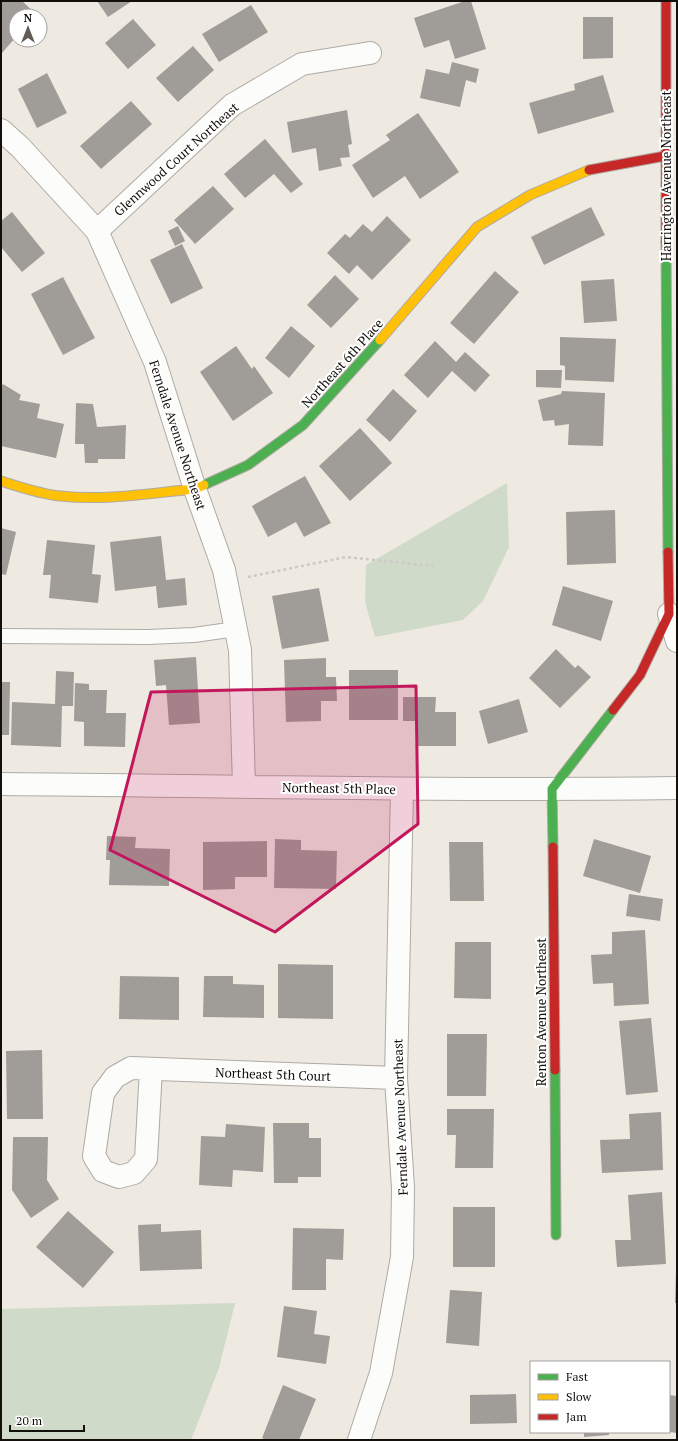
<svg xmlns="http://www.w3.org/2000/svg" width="678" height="1441" font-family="'PT Serif',serif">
<rect width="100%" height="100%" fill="#eee9e1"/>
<path fill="#cfdbc8" d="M507 483 509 547 483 601 463 620 375 637 365 602 366 565Z
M235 1303 219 1368 191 1440H1V1309Z"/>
<path fill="#a09c97" d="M1 1H22L37 15 36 16H16V37L1 54Z
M97 1H132L108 17Z
M465 1H471L486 49 455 59 449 40 424 48 414 18Z
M251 5 268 32 219 62 202 34Z
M583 17H613V58L583 59Z
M133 19 156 45 128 69 105 43Z
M193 46 214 70 178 102 156 78Z
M452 62 479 69 476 83 466 80 460 107 420 98 426 69 449 74Z
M47 73 67 113 37 128 18 89Z
M603 75 614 112 538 134 529 103 575 90 574 84Z
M131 101 152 124 101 169 80 146Z
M347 110 352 144 348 145 350 157 340 158 342 166 319 171 316 148 292 153 287 122Z
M418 113 459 172 420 199 405 176 373 198 352 165 390 140 386 135Z
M265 139 303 184 291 193 274 174 245 198 224 174Z
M213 186 234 209 195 244 174 220Z
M591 207 605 235 544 265 531 237Z
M12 212 45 253 22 272 1 247V221Z
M387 216 411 240 372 280 357 265 349 274 327 253 345 234 350 238 363 224 372 232Z
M178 226 185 241 175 246 168 231Z
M182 244 203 288 171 304 150 260Z
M495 271 519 292 474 344 450 323Z
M335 275 359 299 331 328 307 305Z
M63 277 95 338 63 355 31 294Z
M614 279 617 321 584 323 581 281Z
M291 326 315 346 289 378 265 358Z
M560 337 616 339 614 382 565 380V366L560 365Z
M435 341 456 362 465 352 490 375 475 392 452 371 428 398 404 375Z
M236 346 252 369 254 366 273 393 233 421 200 372Z
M536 370H562L561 388 536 387Z
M3 384 21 395 19 400 40 404 37 418 64 424 56 458 1 446V387Z
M393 389 417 411 390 442 366 420Z
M562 391 605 393 603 446 568 445 569 424 555 426 554 420 543 421 538 400 561 394Z
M76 403 93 404 97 427 126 425 125 459H98V463H85L84 444H75Z
M360 428 392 463 350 501 319 466Z
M305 476 331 523 304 537 296 522 268 537 252 506Z
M615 510 616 563 567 565 566 512Z
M1 528 16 532 6 575 1 574Z
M161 536 166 580 185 578 187 605 158 608 156 586 115 591 110 542Z
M47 540 95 545 92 574 101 575 98 603 49 598 51 575H43Z
M563 586 613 601 601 641 552 625Z
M319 588 329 641 282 649 272 596Z
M556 649 575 668 578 665 591 677 560 708 529 678Z
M196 657 200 723 169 725 166 685 156 686 154 660Z
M326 658V677H336L337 701H321V721L286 722 284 660Z
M349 670H398V720H349Z
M56 671 74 672 73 706H62L61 747 11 745 12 702 55 704Z
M1 682H10L9 735H1Z
M75 683 89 684V690H107L106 713H126L125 747 84 746V722L74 721Z
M403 697H436L435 712H456V746H416L417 721H403Z
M519 699 528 732 488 744 479 711Z
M107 836 136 837 135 848 170 849 169 886 109 885 110 860H106Z
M275 839 301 840V850L337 851 336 889 274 888Z
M594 839 651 856 640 893 583 876Z
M267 841V877H235V889L203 890V842Z
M449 842H483L484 901H450Z
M629 894 663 899 660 921 626 916Z
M645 930 649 1004 614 1006 613 983 593 984 591 955 612 954V932Z
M455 942H491V999L454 998Z
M278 964 333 965V1019L278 1018Z
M120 976 179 977V1020L119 1019Z
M204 976H233V984L264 985V1018L203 1017Z
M651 1018 658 1092 626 1095 619 1021Z
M447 1034H487L486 1096H447Z
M42 1050 43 1119H7L6 1051Z
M447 1109H494L493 1168H455L456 1135H447Z
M661 1112 663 1170 602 1173 600 1140 630 1139 629 1114Z
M273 1123H309V1138H321V1177H298V1183H274Z
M226 1124 265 1127 263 1172 233 1170 232 1187 199 1185 201 1136 225 1137Z
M13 1137H48L47 1180 59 1199 31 1218 12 1190Z
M662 1192 666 1264 617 1267 615 1240H631L628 1195Z
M453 1207H495V1267H453Z
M68 1211 114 1252 83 1288 36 1247Z
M161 1224V1232L201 1230 202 1269 140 1271 138 1225Z
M293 1228 344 1229 343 1260 326 1259V1290H292Z
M676 1272H677V1303H675Z
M450 1290 482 1292 479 1346 446 1343Z
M284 1306 317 1311 314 1334 330 1336 326 1364 277 1357Z
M283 1385 316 1399 299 1440H266L262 1438Z
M516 1394 517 1423 470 1424V1395Z
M669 1395 677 1396V1433L669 1432Z
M584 1432H609V1435L584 1437Z"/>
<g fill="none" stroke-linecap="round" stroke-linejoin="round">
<defs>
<path id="lane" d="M1 636 148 637 194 635 236 629"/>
<path id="street" d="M1 130 20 147 97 231 155 362 195 489 224 570 240 650 244 786
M97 231 232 105 302 64 370 53
M669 614 677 641
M1 784C226 786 452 791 677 788
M151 1069 146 1159 134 1173 119 1177 103 1171 94 1156 103 1093 115 1077 131 1068 396 1078
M359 1440 381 1373 402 1257 403 1188 396 1078 402 789"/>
<path id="fast" d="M666 242 668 552
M204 485 248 465 303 425 380 340
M553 847 552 789 613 710
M555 1070 556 1235"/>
<path id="slow" d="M380 340 477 227 530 195 589 170
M1 481C20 487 40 494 60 496 105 501 151 493 195 489L204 485"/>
<path id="jam" d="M589 170 665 156
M666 242V1
M613 710 640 675 669 614 668 552
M553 847 555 1070"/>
</defs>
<use href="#lane" stroke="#aeaaa4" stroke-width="16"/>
<use href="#street" stroke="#aeaaa4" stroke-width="24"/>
<use href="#fast" stroke="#aeaaa4" stroke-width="11"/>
<use href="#slow" stroke="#aeaaa4" stroke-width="11"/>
<use href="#jam" stroke="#aeaaa4" stroke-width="11"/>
<path stroke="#cbcac7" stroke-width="2.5" stroke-dasharray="3 3" stroke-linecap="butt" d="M248 577 346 557 433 566"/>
<use href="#lane" stroke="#fcfcfa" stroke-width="14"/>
<use href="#street" stroke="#fcfcfa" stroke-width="22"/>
<use href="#fast" stroke="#4caf50" stroke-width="9"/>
<use href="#slow" stroke="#ffc107" stroke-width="9"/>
<use href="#jam" stroke="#c62828" stroke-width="9"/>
</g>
<path fill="#c2185b" fill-opacity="0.2" stroke="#c2185b" stroke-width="3" stroke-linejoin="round" d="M416 686 418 824 275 932 110 850 151 692Z"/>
<g text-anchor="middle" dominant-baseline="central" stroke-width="4" stroke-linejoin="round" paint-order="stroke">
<g font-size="13" fill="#13100b" stroke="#fff">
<text transform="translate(176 159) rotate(-42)">Glennwood Court Northeast</text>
<text transform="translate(666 176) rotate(-90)">Harrington Avenue Northeast</text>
<text transform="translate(342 363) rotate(-48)">Northeast 6th Place</text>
<text transform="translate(178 435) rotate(72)">Ferndale Avenue Northeast</text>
<text transform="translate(339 788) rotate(1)">Northeast 5th Place</text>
<text transform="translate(541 1012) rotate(-90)">Renton Avenue Northeast</text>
<text transform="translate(273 1074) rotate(2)">Northeast 5th Court</text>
<text transform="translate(400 1117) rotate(-92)">Ferndale Avenue Northeast</text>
</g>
</g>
<rect width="678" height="1441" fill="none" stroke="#13100b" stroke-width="4"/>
<rect x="530" y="1361" width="140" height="72" fill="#ffffff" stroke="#a19f9d"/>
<rect x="538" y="1374" width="20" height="6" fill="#4caf50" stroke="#a19f9d"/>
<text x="566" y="1381" font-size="12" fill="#13100b">Fast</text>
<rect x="538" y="1394" width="20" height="6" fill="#ffc107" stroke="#a19f9d"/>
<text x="566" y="1401" font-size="12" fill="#13100b">Slow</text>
<rect x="538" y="1414" width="20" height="6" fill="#c62828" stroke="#a19f9d"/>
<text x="566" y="1421" font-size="12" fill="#13100b">Jam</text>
<g transform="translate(28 28)"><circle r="19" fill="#ffffff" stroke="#a19f9d"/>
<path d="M0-3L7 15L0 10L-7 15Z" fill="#605c56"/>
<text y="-6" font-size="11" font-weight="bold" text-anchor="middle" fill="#13100b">N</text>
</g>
<path d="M10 1425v6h74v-6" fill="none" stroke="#13100b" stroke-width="2"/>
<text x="16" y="1425" font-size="12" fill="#13100b" stroke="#ffffff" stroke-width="3" paint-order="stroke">20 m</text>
</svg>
